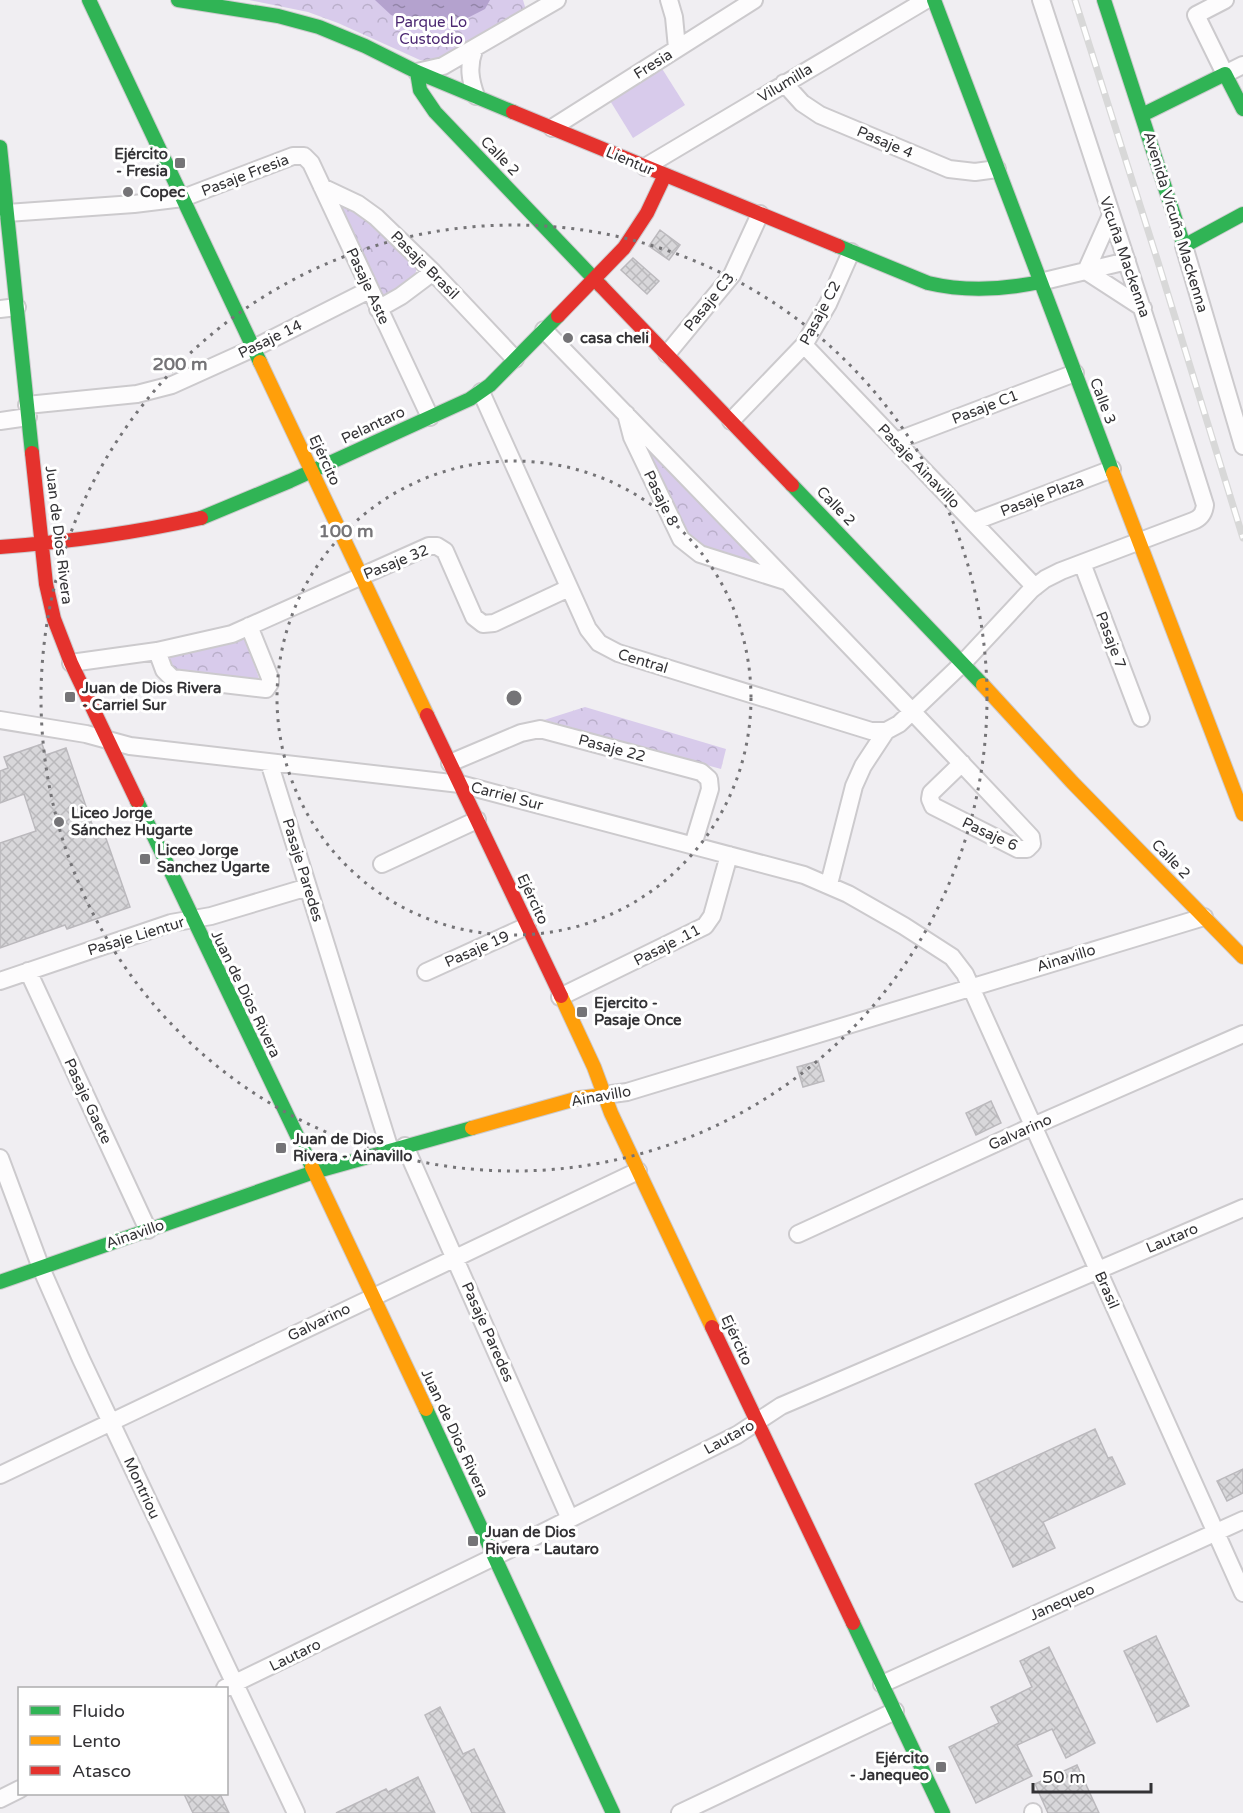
<svg xmlns="http://www.w3.org/2000/svg" width="1243" height="1813" font-family="'Varela Round',sans-serif">
<defs>
<pattern id="park-crowns" width="20" height="18" patternUnits="userSpaceOnUse" patternTransform="scale(1.5)"><rect width="20" height="18" fill="#d8cbeb"/><path d="M2 6a3 3 0 1 1 6 0M12 15a3 3 0 1 1 6 0" fill="none" stroke="#baafca"/></pattern>
<pattern id="water-ripples" width="26" height="14" patternUnits="userSpaceOnUse" patternTransform="scale(1.5)"><rect width="26" height="14" fill="#b4a2ce"/><path d="M2 4q2-2 4 0t4 0M15 11q2-2 4 0t4 0" fill="none" stroke="#9385a8"/></pattern>
<pattern id="building-cross-hatch" width="8" height="8" patternUnits="userSpaceOnUse" patternTransform="scale(1.5)"><rect width="8" height="8" fill="#d8d7da"/><path d="M0 0l8 8M0 8l8-8" fill="none" stroke="#bab9bc"/></pattern>
</defs>
<rect width="100%" height="100%" fill="#f0eef2"/>
<path fill="url(#park-crowns)" d="M249 0H523L526 10 444 59 429 62 420 60 338 23 308 12Z
M338 201 365 214 417 267 415 275 387 298 378 295Z
M640 438 773 570 706 551 686 537Z
M244 635 261 684 170 671 167 659 171 653Z
M585 707 726 749 721 769 544 720Z"/>
<path fill="#d8cbeb" d="M661 67 685 105 633 138 609 99Z"/>
<path fill="url(#water-ripples)" d="M375 0H490L485 9 450 27 432 28 419 26 391 15Z"/>
<path fill="url(#building-cross-hatch)" stroke="#bbb9bd" stroke-width="1.5" d="M660 230 680 245 669 260 649 246Z
M633 258 659 281 647 294 621 270Z
M42 744 46 755 66 748 94 830 102 827 130 907 67 929 65 925 0 948V843L36 831 24 794 0 803V771L8 768 4 757Z
M818 1061 824 1081 803 1087 797 1067Z
M991 1101 1001 1123 976 1135 966 1113Z
M1095 1429 1108 1458 1112 1457 1125 1484 1043 1522 1055 1548 1013 1567 975 1484Z
M1243 1469V1493L1227 1501 1217 1481Z
M1156 1636 1189 1706 1157 1722 1124 1651Z
M1049 1647 1095 1743 1066 1758 1052 1729 1017 1745 1032 1776 976 1803 949 1747 999 1723 991 1707 1032 1687 1020 1661Z
M440 1707 463 1754 474 1749 505 1813H472L425 1715Z
M1077 1765 1099 1813H1048L1035 1784Z
M418 1777 435 1813H336L386 1789 388 1792Z
M184 1794H220L229 1813H193Z"/>
<g fill="none" stroke-linecap="round" stroke-linejoin="round">
<defs>
<path id="street" d="M669 0 674 17 677 48
M1225 0 1196 15 1225 74 1243 65
M474 50C468 66 470 80 476 96
M417 72 443 66 557 0
M784 83 802 103 820 115 949 169 975 172 997 169
M552 128 754 0
M645 167 926 0
M322 187 358 204 376 217 433 272 515 359
M7 213 134 204 183 198 293 156H304L311 163 430 417
M1111 215 1086 271 1143 308
M1184 246 1243 446
M1040 282 1127 261
M0 309 17 307
M378 309 401 296 433 272
M544 330C707 498 871 666 1031 837L1032 844 1027 849H1018L933 806 930 799 931 793 962 763
M804 345 1035 587
M667 354 732 275 760 214
M481 392 588 629 599 643 618 653 871 731H886
M27 405 137 394 172 385 254 348 369 290
M626 414 632 437 681 539 700 554 785 581
M0 421 28 417
M731 421 804 345 828 304 851 252
M896 441 1075 373
M973 522 1112 469
M1082 563 1141 718
M157 651 164 670 172 678 266 689 270 683V678L249 626
M71 663 157 651 232 634 429 546H437L445 551 474 617 483 624 494 623 569 588
M0 720 86 734 130 746 460 784 804 875 848 894 904 926 952 957 965 974 1243 1593
M269 762 390 1150
M450 763 521 733 540 729 701 772 709 779 710 789 693 845
M382 864 477 820
M829 884 854 786 863 766 886 731 899 724 963 663 1031 590 1045 579 1061 571 1193 521C1201 518 1204 513 1205 505 1152 336 1096 168 1041 0
M28 971 148 1230
M426 972 527 926
M0 981 171 923 211 916 308 887
M560 997 705 926 712 916 729 855
M604 1095 627 1092 1204 917
M405 1146 570 1519
M0 1158 41 1268 81 1359 296 1813
M798 1234 1033 1126 1243 1034
M0 1475 638 1171
M882 1684 1243 1520
M225 1688 494 1557 737 1435 781 1406 1243 1208
M0 1799 20 1789
M1033 1812V1813
M680 1813 895 1711"/>
<path id="fast" d="M89 0 260 362
M178 0 278 16 319 27 365 46 417 72 513 112
M934 0 1113 473
M1104 0 1184 246 1243 214
M417 72 420 90 435 112 601 286
M1142 115 1225 74 1243 109
M0 147 32 453
M838 246 928 283C966 292 1002 290 1040 282
M792 485 983 685
M201 518 290 481 470 399 490 385 558 316
M137 801 312 1167
M0 1282 314 1172 472 1128
M426 1409 613 1813
M853 1623 943 1813"/>
<path id="slow" d="M260 362 427 715
M1113 473 1243 814
M983 685 1072 782 1243 957
M561 996 594 1067 611 1113 712 1327
M472 1128 579 1098 604 1095
M312 1167 426 1409"/>
<path id="jam" d="M513 112 838 246
M601 286 792 485
M558 316 624 248 647 213 665 175
M32 453 46 584 54 619 71 663 137 801
M0 547C68 542 135 533 201 518
M427 715 561 996
M712 1327 853 1623"/>
</defs>
<use href="#street" stroke="#cccacd" stroke-width="20"/>
<use href="#fast" stroke="#cccacd" stroke-width="16"/>
<use href="#slow" stroke="#cccacd" stroke-width="16"/>
<use href="#jam" stroke="#cccacd" stroke-width="16"/>
<use href="#street" stroke="#fdfcfd" stroke-width="16"/>
<use href="#fast" stroke="#30b455" stroke-width="14"/>
<use href="#slow" stroke="#ff9f0a" stroke-width="14"/>
<use href="#jam" stroke="#e5322d" stroke-width="14"/>
<defs>
<path id="rail" d="M1075 0 1158 262 1243 538"/>
</defs>
<use href="#rail" stroke="#d8d8d8" stroke-width="7"/>
<use href="#rail" stroke="#fff" stroke-width="4.5" stroke-dasharray="14" stroke-linecap="butt"/>
</g>
<g fill="none" stroke="#757477" stroke-width="3" stroke-dasharray="3 6">
<circle cx="514" cy="698" r="237"/>
<circle cx="514" cy="698" r="473"/>
</g>
<g fill="#757477" stroke="#fff" stroke-width="2">
<rect x="174" y="157" width="12" height="12" rx="3"/>
<circle cx="128" cy="192" r="6"/>
<circle cx="568" cy="338" r="6"/>
<rect x="64" y="691" width="12" height="12" rx="3"/>
<circle cx="59" cy="822" r="6"/>
<rect x="139" y="853" width="12" height="12" rx="3"/>
<rect x="576" y="1006" width="12" height="12" rx="3"/>
<rect x="275" y="1142" width="12" height="12" rx="3"/>
<rect x="467" y="1535" width="12" height="12" rx="3"/>
<rect x="935" y="1761" width="12" height="12" rx="3"/>
</g>
<g text-anchor="middle" dominant-baseline="central" stroke-width="6" stroke-linejoin="round" paint-order="stroke">
<g font-size="15" fill="#4b2771" stroke="#fff">
<text x="431" y="22">Parque Lo<tspan x="431" dy="17">Custodio</tspan></text>
</g>
<g font-size="15" fill="#333235" stroke="#fff">
<text transform="translate(653 64) rotate(-32)">Fresia</text>
<text transform="translate(785 83) rotate(-31)">Vilumilla</text>
<text transform="translate(885 142) rotate(23)">Pasaje 4</text>
<text transform="translate(500 156) rotate(46)">Calle 2</text>
<text transform="translate(630 161) rotate(23)">Lientur</text>
<text transform="translate(245 175) rotate(-21)">Pasaje Fresia</text>
<text transform="translate(1176 222) rotate(73)">Avenida Vicuña Mackenna</text>
<text transform="translate(1125 257) rotate(71)">Vicuña Mackenna</text>
<text transform="translate(425 265) rotate(45)">Pasaje Brasil</text>
<text transform="translate(368 286) rotate(65)">Pasaje Aste</text>
<text transform="translate(709 302) rotate(-51)">Pasaje C3</text>
<text transform="translate(820 313) rotate(-62)">Pasaje C2</text>
<text transform="translate(270 339) rotate(-26)">Pasaje 14</text>
<text transform="translate(1103 401) rotate(69)">Calle 3</text>
<text transform="translate(985 407) rotate(-21)">Pasaje C1</text>
<text transform="translate(373 425) rotate(-25)">Pelantaro</text>
<text transform="translate(325 460) rotate(65)">Ejército</text>
<text transform="translate(919 466) rotate(46)">Pasaje Ainavillo</text>
<text transform="translate(1042 496) rotate(-21)">Pasaje Plaza</text>
<text transform="translate(661 498) rotate(64)">Pasaje 8</text>
<text transform="translate(836 506) rotate(46)">Calle 2</text>
<text transform="translate(59 535) rotate(83)">Juan de Dios Rivera</text>
<text transform="translate(396 562) rotate(-22)">Pasaje 32</text>
<text transform="translate(1111 640) rotate(69)">Pasaje 7</text>
<text transform="translate(643 661) rotate(17)">Central</text>
<text transform="translate(612 748) rotate(15)">Pasaje 22</text>
<text transform="translate(507 796) rotate(15)">Carriel Sur</text>
<text transform="translate(990 834) rotate(25)">Pasaje 6</text>
<text transform="translate(1171 859) rotate(46)">Calle 2</text>
<text transform="translate(303 870) rotate(73)">Pasaje Paredes</text>
<text transform="translate(533 899) rotate(65)">Ejército</text>
<text transform="translate(136 936) rotate(-17)">Pasaje Lientur</text>
<text transform="translate(667 945) rotate(-27)">Pasaje .11</text>
<text transform="translate(477 949) rotate(-24)">Pasaje 19</text>
<text transform="translate(1066 958) rotate(-17)">Ainavillo</text>
<text transform="translate(246 994) rotate(64)">Juan de Dios Rivera</text>
<text transform="translate(601 1096) rotate(-10)">Ainavillo</text>
<text transform="translate(88 1101) rotate(65)">Pasaje Gaete</text>
<text transform="translate(1020 1132) rotate(-24)">Galvarino</text>
<text transform="translate(135 1234) rotate(-19)">Ainavillo</text>
<text transform="translate(1172 1238) rotate(-23)">Lautaro</text>
<text transform="translate(1107 1290) rotate(66)">Brasil</text>
<text transform="translate(319 1322) rotate(-26)">Galvarino</text>
<text transform="translate(488 1332) rotate(66)">Pasaje Paredes</text>
<text transform="translate(737 1340) rotate(65)">Ejército</text>
<text transform="translate(455 1433) rotate(65)">Juan de Dios Rivera</text>
<text transform="translate(729 1437) rotate(-29)">Lautaro</text>
<text transform="translate(142 1488) rotate(65)">Montriou</text>
<text transform="translate(1062 1602) rotate(-24)">Janequeo</text>
<text transform="translate(295 1655) rotate(-26)">Lautaro</text>
</g>
<g font-size="15" font-weight="bold" fill="#333235" stroke="#fff" text-anchor="start">
<text x="168" y="154" text-anchor="end">Ejército<tspan x="168" dy="17">- Fresia</tspan></text>
<text x="140" y="192">Copec</text>
<text x="580" y="338">casa cheli</text>
<text x="82" y="688">Juan de Dios Rivera<tspan x="82" dy="17">- Carriel Sur</tspan></text>
<text x="71" y="813">Liceo Jorge<tspan x="71" dy="17">Sánchez Hugarte</tspan></text>
<text x="157" y="850">Liceo Jorge<tspan x="157" dy="17">Sanchez Ugarte</tspan></text>
<text x="594" y="1003">Ejercito -<tspan x="594" dy="17">Pasaje Once</tspan></text>
<text x="293" y="1139">Juan de Dios<tspan x="293" dy="17">Rivera - Ainavillo</tspan></text>
<text x="485" y="1532">Juan de Dios<tspan x="485" dy="17">Rivera - Lautaro</tspan></text>
<text x="929" y="1758" text-anchor="end">Ejército<tspan x="929" dy="17">- Janequeo</tspan></text>
</g>
</g>
<circle cx="514" cy="698" r="9" fill="#757477" stroke="#fff" stroke-width="3"/>
<g font-size="18" text-anchor="middle" font-weight="bold" fill="#757477" stroke="#fff" stroke-width="6" stroke-linejoin="round" paint-order="stroke">
<text x="180" y="370">200 m</text>
<text x="346" y="537">100 m</text>
</g>
<rect x="18" y="1687" width="210" height="108" fill="#ffffff" stroke="#adadae" stroke-width="1.5"/>
<rect x="30" y="1706" width="30" height="9" fill="#30b455" stroke="#adadae" stroke-width="1.5"/>
<text x="72" y="1717" font-size="18" fill="#333235">Fluido</text>
<rect x="30" y="1736" width="30" height="9" fill="#ff9f0a" stroke="#adadae" stroke-width="1.5"/>
<text x="72" y="1747" font-size="18" fill="#333235">Lento</text>
<rect x="30" y="1766" width="30" height="9" fill="#e5322d" stroke="#adadae" stroke-width="1.5"/>
<text x="72" y="1777" font-size="18" fill="#333235">Atasco</text>
<path d="M1033 1783v9h118v-9" fill="none" stroke="#333235" stroke-width="3"/>
<text x="1042" y="1783" font-size="18" fill="#333235" stroke="#ffffff" stroke-width="4.5" paint-order="stroke">50 m</text>
</svg>
